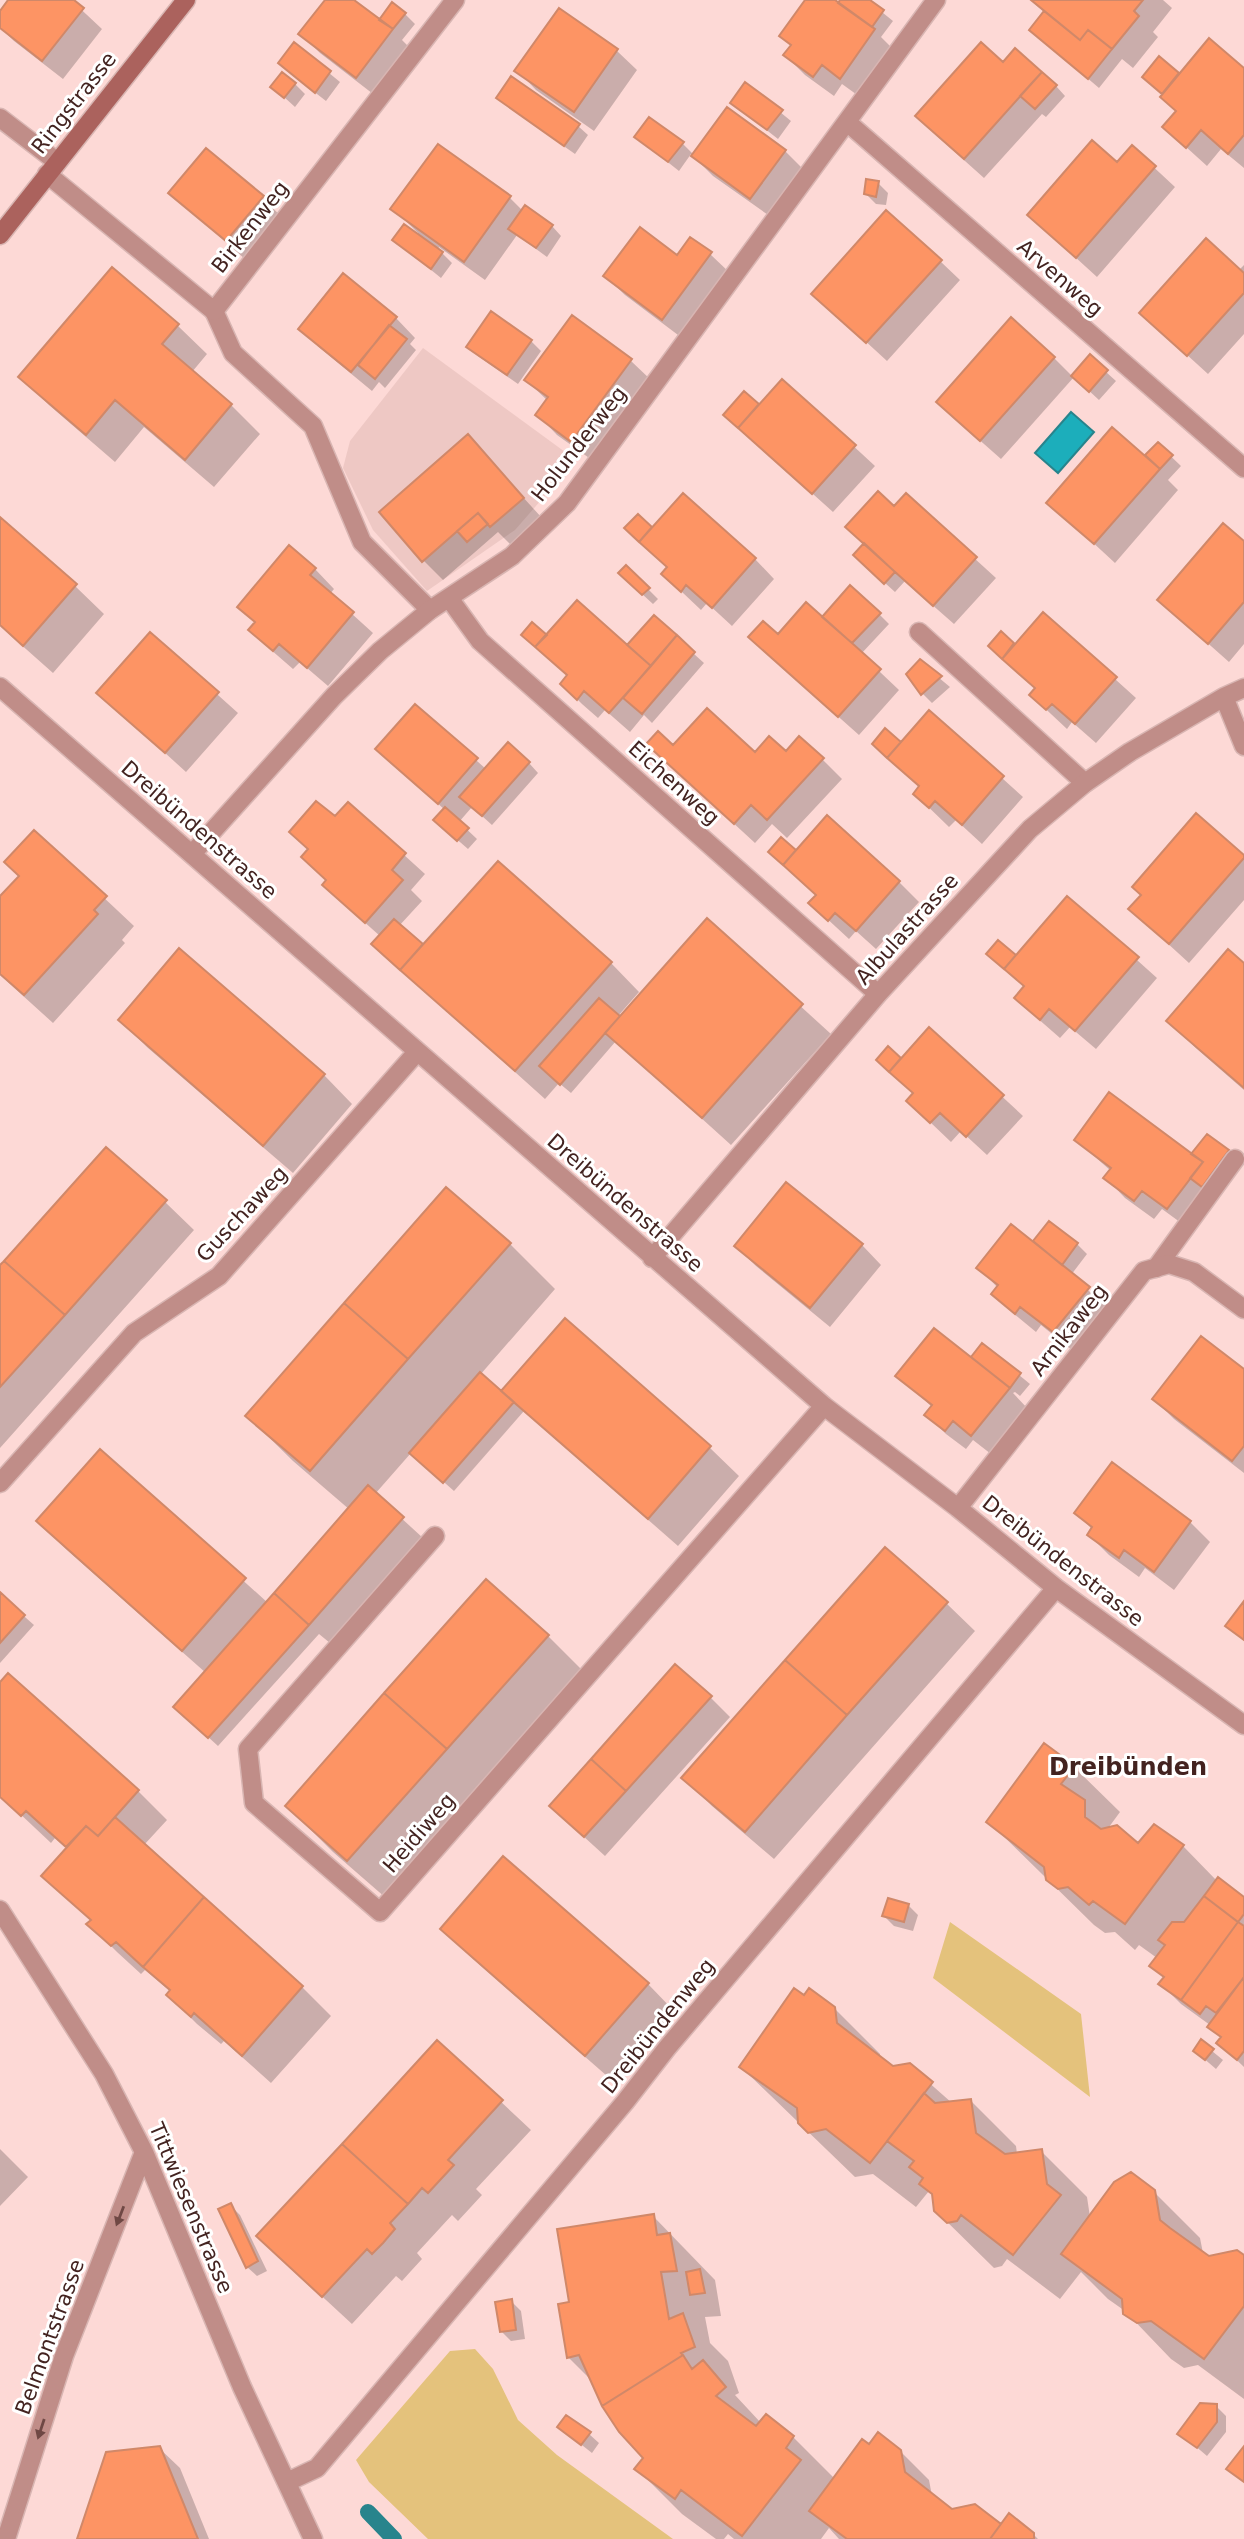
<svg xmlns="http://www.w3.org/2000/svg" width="1244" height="2539" font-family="'DejaVu Sans',sans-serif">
<rect width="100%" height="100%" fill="#fdd9d6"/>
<path fill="#eec8c4" d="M423 348 576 460 515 530 427 591 373 530 343 468 350 441Z"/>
<path fill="#e4c27c" d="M950 1922 1081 2014 1090 2097 933 1978Z
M475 2349 493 2369 518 2420 557 2455 673 2539H428L369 2482 356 2460 450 2351Z"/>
<path fill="#1caebb" stroke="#28848c" stroke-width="2" d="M1071 412 1094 432 1058 473 1035 453Z"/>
<path fill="#0003" d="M10 0H71L102 29 63 79 14 41 0 27V14Z
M327 0H352L380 22 405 14 415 24 402 40 412 50 377 97 320 53 301 34Z
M807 0H832L839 5 843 0H867L893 21 881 37 894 50 860 97 842 84 834 96 805 75 785 55 792 46 781 36Z
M1030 0H1163L1172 8 1153 32 1158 37 1133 68 1122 59 1099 88 1031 30 1045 13Z
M560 10 617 51 637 70 594 131 536 90 517 70Z
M295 45 340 82 326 101 290 73Z
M1159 59 1179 76 1244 70V168L1221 149 1207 166 1164 127 1177 112 1154 87Z
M1003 64 1056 86 1065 96 1046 117 1042 114 984 178 937 136Z
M295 84 305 94 295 107 273 87Z
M746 84 791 121 778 139 732 103Z
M498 98 578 126 588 135 575 154 508 107Z
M727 110 785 151 805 171 771 217 713 176 691 154 679 171 636 137 683 144 694 155Z
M438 147 510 198 523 211 552 226 561 236 547 257 517 235 485 280 439 247 438 249 452 263 441 278 394 240 418 233 393 208Z
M1132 147 1175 187 1097 277 1029 215 1118 164Z
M878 183 888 193 886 205 876 204 866 194Z
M171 193 262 198 282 217 246 260Z
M710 254 730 273 682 338 625 295 605 276 677 257Z
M940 261 960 280 887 361 814 294Z
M1244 265V334L1208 374 1141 313 1239 270Z
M113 269 178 326 207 354 192 372 231 405 260 434 214 487 144 427 115 462 49 405 21 377Z
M491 313 531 341 541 351 518 384 478 356 468 346Z
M396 318 415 338 410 344 416 350 385 388 379 382 372 391 320 348 300 329Z
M572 318 631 361 651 380 592 460 557 435 538 415 548 401 526 380Z
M1054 358 1073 377 1106 372 1116 381 1099 400 1074 377 1001 459 958 421Z
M783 381 875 466 833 512 725 415 744 394 760 407Z
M468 437 542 518 511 545 498 532 443 580 423 560Z
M1158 444 1181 466 1168 480 1178 490 1115 563 1049 502 1159 470 1161 468Z
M906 496 996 578 954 624 905 581 895 592 865 565 894 509Z
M638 516 653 529 755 559 774 579 732 626 707 603 701 610 663 574 668 568 636 538Z
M0 519 75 586 104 614 53 673 0 626Z
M1244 544V644L1229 662 1159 600Z
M315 569 334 589 330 594 373 633 328 686 300 662 293 669 270 649 250 630 256 623 239 607Z
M630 583 648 589 658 599 653 604Z
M879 614 889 624 861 654 899 690 859 735 770 656 778 636 822 619Z
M1043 614 1136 698 1096 743 1072 722 1067 729 1051 714 1031 695 1036 689 1000 656 1001 634 1015 646Z
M654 618 704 663 652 723 644 715 630 732 605 710 598 718 582 704 562 684 569 677 547 657 633 652Z
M150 634 238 713 186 772 99 693Z
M920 662 950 687 932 703 922 693Z
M415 706 486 769 529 763 538 773 492 825 472 807 459 822 477 839 468 849 445 829V810L377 749Z
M929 712 1023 797 982 844 956 820 949 827 915 794 920 787 901 745Z
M673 748 755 755 786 754 822 759 842 779 787 838 772 824 755 843 668 763Z
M348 804 425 874 411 890 422 901 399 926 423 947 498 863 611 963 639 992 618 1016 620 1019 707 921 831 1034 731 1145 616 1041 571 1093 559 1083 545 1099 383 953 380 936 344 904 328 881 335 819Z
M34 832 134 926 122 940 125 943 53 1023 0 975V899L20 876Z
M781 839 796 852 899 882 919 902 876 949 856 931 849 939 810 903 817 896 780 862Z
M1244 857V900L1189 963 1130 909 1143 895Z
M1068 898 1157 978 1096 1049 1070 1027 1060 1038 1036 1017 1016 998 1025 987 998 963 999 943 1016 958Z
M1244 965V1090L1197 1049 1168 1021Z
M120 1020 324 1075 352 1104 293 1173 148 1048Z
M929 1029 1023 1116 987 1155 961 1131 951 1142 908 1101 914 1094 888 1069V1049L901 1061Z
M1208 1136 1238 1161 1188 1228 1162 1209 1154 1219 1125 1198 1106 1178 1111 1171 1076 1140 1192 1156Z
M165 1202 194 1230 0 1448V1269Z
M510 1244 555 1289 480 1375 507 1398 565 1321 710 1448 739 1476 678 1546 524 1411 454 1491 411 1453 375 1494 423 1538 330 1643 319 1634 218 1746 185 1716 206 1673 67 1550 38 1521 101 1452 268 1603 350 1510 293 1461 247 1416Z
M1077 1244 1087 1254 1071 1275 1108 1308 1073 1351 1041 1325 1036 1332 1013 1313 993 1294 998 1288 979 1268 1040 1247Z
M862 1245 881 1265 830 1327 756 1266 736 1246Z
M983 1345 1030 1384 1020 1396 1015 1392 1013 1393 1028 1409 991 1454 973 1440 966 1449 946 1434 926 1414 932 1407 898 1376 971 1359Z
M1244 1371V1473L1174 1419 1154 1399Z
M1076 1513 1190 1522 1210 1542 1174 1590 1145 1568 1139 1577 1109 1555 1089 1535 1093 1530Z
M0 1595 34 1625 0 1663Z
M946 1603 975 1631 774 1859 712 1806 684 1777Z
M548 1636 593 1681 394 1905 333 1852 287 1806Z
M8 1675 138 1791 167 1820 144 1845 302 1987 331 2016 271 2083 224 2041 221 2044 197 2024 168 1995 171 1992 145 1970 141 1974 117 1952 89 1924 92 1921 44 1875 67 1849 55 1838 51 1843 0 1795V1684Z
M710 1697 730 1717 605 1856 571 1825Z
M1074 1767 1120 1812 1109 1827 1111 1829 1139 1845 1183 1846 1217 1881 1244 1899V2067L1219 2043 1222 2039 1209 2027 1210 2025 1181 2004 1161 1984 1165 1979 1151 1966 1157 1958 1139 1945 1135 1950 1115 1932 1105 1933 1094 1925 989 1822Z
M908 1905 918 1915 913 1931 894 1926 884 1916Z
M442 1929 648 1984 676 2013 615 2083 471 1957Z
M834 2008 880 2054V2058L893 2068 909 2065 952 2103 971 2101 1016 2146 1017 2154 1041 2151 1087 2197 1090 2217 1154 2192 1200 2238 1203 2253 1209 2257H1244V2399L1198 2365 1184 2368 1171 2359 1125 2311 1108 2299 1081 2272 1060 2299 1007 2259 1002 2266 994 2268 935 2210 934 2196 929 2191 916 2207 873 2174 855 2177 741 2067Z
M1201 2042 1223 2060 1216 2069 1195 2051Z
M438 2043 531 2130 476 2189 482 2195 458 2221 452 2215 417 2253 422 2259 411 2271 402 2281 396 2276 352 2324 287 2264Z
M0 2149 28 2177 0 2206Z
M230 2205 240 2215 267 2271 257 2276 247 2267Z
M653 2216 715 2280 721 2316 705 2317 710 2343 728 2361 739 2393 735 2395 761 2423 766 2417 793 2437 835 2479 869 2446 900 2451 929 2480 932 2496 951 2511 1033 2534 1038 2539H839L829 2528 821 2539H734L728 2534 724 2539H716L682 2514 637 2469 645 2458 592 2381 568 2357 571 2304Z
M511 2301 521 2311 525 2339 511 2341 501 2331Z
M1216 2406 1226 2416V2432L1207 2456 1180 2433Z
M559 2427 589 2434 599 2443 592 2453Z
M159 2448 180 2468 209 2539H79Z"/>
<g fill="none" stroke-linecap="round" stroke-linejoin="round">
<path stroke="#28848c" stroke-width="16" d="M368 2512 394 2539"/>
</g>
<path fill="#fd9464" stroke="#d08869" stroke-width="2" d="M8 0H74L84 8 42 61 0 28V11Z
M325 0H354L393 29 356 78 298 34Z
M805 0H835L875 29 840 79 822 65 813 77 783 55 791 45 779 36Z
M840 0H870L884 10 872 27 838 3Z
M1031 0H1143L1134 11 1139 16 1112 49 1088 30 1080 40Z
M392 2 406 13 393 29 379 20Z
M559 8 618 49 574 112 514 71Z
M1044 11 1080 40 1088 30 1112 49 1088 79 1029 30Z
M1209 38 1244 68V135L1228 154 1201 130 1186 148 1162 127 1176 111 1160 97Z
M294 42 331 71 315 93 278 63Z
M981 42 1003 62 1015 48 1042 72 964 159 915 116Z
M1159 56 1179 73 1162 94 1142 77Z
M282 72 296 83 284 98 270 87Z
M1042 72 1057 85 1035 109 1020 96Z
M511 76 580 124 564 146 496 98Z
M745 82 783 110 767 130 730 103Z
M727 107 786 150 750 199 691 156Z
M649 117 684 142 668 162 634 137Z
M1092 140 1117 162 1132 145 1156 166 1076 258 1027 215Z
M438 144 511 196 464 262 390 209Z
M206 148 264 196 226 241 168 193Z
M866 179 879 181 876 197 864 194Z
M525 205 553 225 536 248 508 229Z
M886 210 942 260 866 343 811 294Z
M404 224 443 252 431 269 392 240Z
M640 227 677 255 690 237 712 252 662 320 603 276Z
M1206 238 1244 273V293L1187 356 1139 313Z
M112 267 179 324 162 344 232 404 185 460 115 400 86 435 18 377Z
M343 273 397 317 351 372 298 329Z
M491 311 532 340 507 375 466 347Z
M572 315 632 359 571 442 535 415 548 397 524 380Z
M1011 317 1055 357 980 441 936 402Z
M389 325 407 339 375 379 358 365Z
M1090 354 1108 370 1089 392 1071 376Z
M782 379 856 445 812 494 738 428Z
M744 391 759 404 738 428 723 415Z
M1112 427 1160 469 1094 544 1046 503Z
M468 434 524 498 490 527 478 513 422 562 379 512Z
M1158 442 1173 455 1160 469 1145 455Z
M878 491 894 506 906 493 977 557 933 606 845 527Z
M683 493 756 558 712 608 686 585 681 592 661 574 667 567 639 542Z
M478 513 488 524 467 542 457 531Z
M638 514 652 527 639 542 624 528Z
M0 517 77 584 23 646 0 625Z
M1223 523 1244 541V602L1208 644 1157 600Z
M864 543 895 572 884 584 853 555Z
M289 545 316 568 310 575 354 612 307 668 279 644 273 651 248 630 255 622 237 607Z
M626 565 650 588 642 595 618 573Z
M850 585 881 613 852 643 822 617Z
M577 600 651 666 609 713 584 691 577 700 560 684 567 675 535 647Z
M806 602 881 669 838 717 748 637 763 621 778 634Z
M1043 612 1117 677 1075 724 1052 704 1046 710 1029 695 1035 688 1002 659Z
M654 615 677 635 651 666 627 645Z
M532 622 547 635 535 647 521 635Z
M1001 631 1014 643 1002 659 988 646Z
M150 632 219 692 165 753 96 693Z
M677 635 695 652 642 714 623 698Z
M920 659 942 676 921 695 906 674Z
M415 704 478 758 438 804 375 749Z
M707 708 755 752 769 736 786 751 799 736 824 758 767 820 751 805 734 824 646 744 658 731 673 745Z
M929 710 1004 776 962 825 935 801 929 808 913 794 919 786 887 758Z
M885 728 901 742 887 758 872 744Z
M508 742 530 762 482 816 459 797Z
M316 801 335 816 348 802 406 853 392 870 403 880 365 923 322 885 326 880 301 857 308 849 289 832Z
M445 807 469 828 457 841 433 820Z
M1196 813 1244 855V858L1169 944 1128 909 1141 895 1132 887Z
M827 815 900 881 856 931 835 913 828 921 808 903 816 895 783 865Z
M34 830 107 896 94 910 98 914 24 995 0 974V896L19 876 4 862Z
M781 837 796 850 783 865 768 852Z
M498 861 612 962 515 1071 400 970Z
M1067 896 1139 957 1075 1031 1049 1009 1040 1020 1014 998 1024 986 1004 969Z
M707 918 803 1004 702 1118 605 1033Z
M394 919 423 944 400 970 371 944Z
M998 940 1016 955 1004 969 986 954Z
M179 948 325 1074 263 1146 118 1020Z
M1228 949 1244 963V1088L1166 1021Z
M599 998 620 1016 560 1085 539 1066Z
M929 1027 1004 1095 966 1137 940 1113 930 1123 906 1101 913 1093 889 1072Z
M888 1046 901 1058 889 1072 876 1060Z
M1109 1092 1203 1162 1167 1209 1142 1191 1134 1201 1103 1178 1111 1168 1074 1140Z
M1207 1134 1229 1150 1202 1187 1190 1178 1203 1162 1191 1154Z
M106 1147 167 1200 65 1315 4 1261Z
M786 1182 863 1244 810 1308 734 1246Z
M446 1187 511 1243 408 1359 344 1303Z
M1049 1221 1078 1243 1062 1265 1033 1241Z
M1011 1224 1090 1287 1053 1332 1020 1307 1015 1314 991 1294 998 1285 976 1268Z
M4 1261 65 1315 0 1387V1265Z
M344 1303 408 1359 310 1471 245 1416Z
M565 1318 711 1446 648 1519 501 1391Z
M934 1328 1010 1388 971 1436 953 1421 945 1431 924 1415 932 1405 895 1376Z
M1201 1336 1244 1369V1446L1232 1461 1152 1399Z
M982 1343 1021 1373 1010 1388 971 1357Z
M480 1372 514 1402 443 1483 409 1453Z
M100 1449 246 1578 182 1651 36 1521Z
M1112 1462 1191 1521 1154 1572 1124 1550 1119 1558 1087 1535 1092 1527 1074 1513Z
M368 1485 404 1517 309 1625 274 1593Z
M885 1547 948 1602 847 1715 785 1660Z
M486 1579 549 1635 447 1749 384 1693Z
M0 1592 25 1615 0 1643Z
M274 1593 309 1625 208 1738 173 1707Z
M1244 1601V1640L1225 1626Z
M785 1660 847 1715 745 1832 681 1778Z
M675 1664 712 1696 626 1791 591 1759Z
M8 1673 139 1790 98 1836 86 1826 66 1847 26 1811 21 1816 0 1797V1682Z
M384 1693 447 1749 347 1861 285 1806Z
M1044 1743 1075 1766 1061 1784 1085 1800V1817L1101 1829 1117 1825 1138 1843 1154 1824 1184 1845 1125 1924 1093 1901 1089 1905 1068 1887 1058 1889 1046 1880 1044 1867 986 1822Z
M591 1759 626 1791 584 1837 549 1806Z
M115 1817 204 1897 143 1967 116 1942 111 1946 101 1937 86 1924 91 1920 41 1876 86 1826 98 1836Z
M503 1856 649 1983 585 2056 440 1929Z
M1218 1877 1244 1897V1914L1238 1922 1204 1896Z
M1204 1896 1238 1922 1181 2000 1158 1984 1164 1977 1149 1966 1165 1945 1158 1940 1172 1922H1184Z
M204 1897 303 1986 242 2056 194 2013 191 2017 166 1995 170 1990 143 1967Z
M888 1898 909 1904 904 1922 882 1916Z
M1238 1922 1244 1926V1977L1216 2013 1206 2006 1200 2014 1181 2000Z
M1244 1977V2051L1237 2060 1216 2043 1221 2037 1207 2027Z
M794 1988 804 1995 809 1988 835 2007 837 2023 893 2066 910 2063 933 2082 870 2163 826 2129 808 2133 798 2123 797 2108 739 2067Z
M1201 2039 1214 2049 1205 2060 1193 2051Z
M437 2040 503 2100 448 2160 454 2165 428 2193 422 2188 408 2204 342 2144Z
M924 2093 935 2103 971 2099 976 2133 1005 2154 1042 2149 1047 2184 1061 2195 1013 2255 961 2215 957 2221 947 2223 934 2211 932 2194 919 2184 923 2178 909 2167 914 2161 887 2141Z
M342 2144 408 2204 390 2223 395 2229 383 2243 372 2254 367 2249 322 2297 256 2236Z
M1131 2172 1155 2190 1160 2220 1170 2228 1209 2256 1237 2250 1244 2255V2306L1204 2359 1151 2321 1137 2323 1123 2314 1122 2299 1061 2254 1114 2182Z
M231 2203 258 2261 246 2268 218 2209Z
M654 2214 657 2235 670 2233 677 2271 661 2272 669 2319 683 2313 695 2347 681 2353 683 2355 602 2406 579 2355 567 2358 558 2304 569 2302 557 2229Z
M700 2269 705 2293 690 2295 686 2272Z
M512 2299 516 2330 500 2332 495 2302Z
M683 2355 692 2369 703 2360 726 2387 716 2396 756 2426 766 2414 794 2436 786 2448 801 2460 742 2536 681 2490 675 2499 634 2469 643 2458 619 2432 602 2406Z
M1200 2403 1217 2404V2422L1197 2448 1177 2434Z
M566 2415 591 2432 581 2445 557 2427Z
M878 2432 901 2450 905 2472 952 2509 975 2504 1001 2524 990 2539H847L809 2511 862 2439 869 2444Z
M160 2446 198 2539H77L106 2452Z
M1244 2446V2482L1226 2469Z
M1009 2513 1034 2533V2539H990Z"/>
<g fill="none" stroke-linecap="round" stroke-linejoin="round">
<defs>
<path id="lane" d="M214 311 233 353 313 426 362 542 430 610
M919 632 1085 783
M1156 1268 1235 1159"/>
<path id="street" d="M0 118 56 161
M847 122 1244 468
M47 174 214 311 455 0
M449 598 480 641 878 994
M0 687 824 1406 958 1508 1056 1588 1244 1725
M1224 697 1244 746
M192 854 334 696 380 651 430 610 512 556 567 503 936 0
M652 1258 878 994 1030 829 1085 783 1130 752 1224 697 1244 688
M0 1483 134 1333 219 1276 417 1052
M958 1508 1144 1271 1169 1264 1194 1272 1244 1309
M435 1536 248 1749 254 1803 380 1912 824 1406
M0 1910 104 2074 144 2152 242 2387 313 2539
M287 2482 317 2468 625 2102 667 2048 1056 1588
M6 2539 64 2356 144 2152"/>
<path id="secondary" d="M0 235 186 0"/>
</defs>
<use href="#lane" stroke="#d8b5b2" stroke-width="21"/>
<use href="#street" stroke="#d8b5b2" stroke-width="21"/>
<use href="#secondary" stroke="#d8b5b2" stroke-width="21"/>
<use href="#lane" stroke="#c08d88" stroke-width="18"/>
<use href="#street" stroke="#c08d88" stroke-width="18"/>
<use href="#secondary" stroke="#ab625d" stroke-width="18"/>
</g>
<defs><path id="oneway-solid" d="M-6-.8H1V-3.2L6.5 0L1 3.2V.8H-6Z" transform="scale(1.75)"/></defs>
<g fill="#6f4844">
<use href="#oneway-solid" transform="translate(120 2216) rotate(111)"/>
<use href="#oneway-solid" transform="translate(41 2429) rotate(108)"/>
</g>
<g text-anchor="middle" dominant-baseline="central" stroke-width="6" stroke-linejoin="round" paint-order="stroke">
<g font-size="21" fill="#432320" stroke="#fff">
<text transform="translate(74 103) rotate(-52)">Ringstrasse</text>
<text transform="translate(250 227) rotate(-52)">Birkenweg</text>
<text transform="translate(1060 278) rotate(41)">Arvenweg</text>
<text transform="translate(579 444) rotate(-52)">Holunderweg</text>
<text transform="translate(674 783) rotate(42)">Eichenweg</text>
<text transform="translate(199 830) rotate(41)">Dreibündenstrasse</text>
<text transform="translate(907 929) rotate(-48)">Albulastrasse</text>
<text transform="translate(625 1203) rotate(41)">Dreibündenstrasse</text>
<text transform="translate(242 1214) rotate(-47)">Guschaweg</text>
<text transform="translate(1069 1330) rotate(-52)">Arnikaweg</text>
<text transform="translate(1063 1561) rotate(38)">Dreibündenstrasse</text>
<text transform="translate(419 1833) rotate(-49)">Heidiweg</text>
<text transform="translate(658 2026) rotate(-51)">Dreibündenweg</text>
<text transform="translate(191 2208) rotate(67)">Tittwiesenstrasse</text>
<text transform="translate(50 2337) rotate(-70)">Belmontstrasse</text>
</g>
<g font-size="24" font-weight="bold" fill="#432320" stroke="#fff">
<text x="1128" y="1767">Dreibünden</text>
</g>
</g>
</svg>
